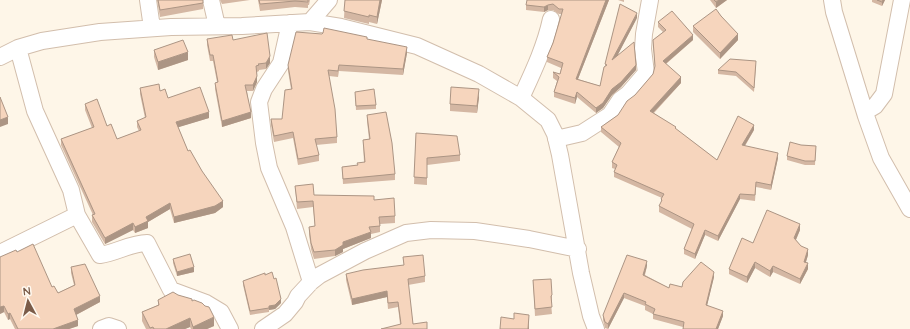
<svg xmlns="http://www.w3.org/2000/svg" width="910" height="329" font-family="Quicksand,sans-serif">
<rect width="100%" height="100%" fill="#fef6e8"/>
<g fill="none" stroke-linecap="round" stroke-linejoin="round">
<defs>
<path id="minor" d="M148 0 152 28
M211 0 217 26
M832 0 834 12 866 116 881 158 910 209
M310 22 329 0
M290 23 281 63 264 89 259 102 264 143 269 168 294 227 311 282
M18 48 35 111 71 190 77 215 100 255C116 253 131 243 147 243L171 290 206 303 221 312 230 329
M0 57 18 48 42 41 100 32 171 27 242 26 310 22 341 27 417 46 479 74 521 98 548 120 555 134 560 155 581 273 591 316 596 329
M521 98C533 72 545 47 551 19
M865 112 875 106 884 94 902 0
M556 139 582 133 610 115 620 100 628 94 646 73 643 49 644 34 650 0
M0 253 77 215
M101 329 109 326 118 329
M263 329 285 314 295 302 298 296 311 282 320 275 365 251 406 233 431 230 475 231 529 239 578 249"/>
</defs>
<use href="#minor" stroke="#d2beac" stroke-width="18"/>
<use href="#minor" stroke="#fff" stroke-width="16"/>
</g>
<path fill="#d4b7a3" d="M157 0H203V9L160 17Z
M220 0H250L222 4Z
M258 0H310L309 5H308V8L295 7 260 11Z
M345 0H382L377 24 369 22V24L344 18Z
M609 0 578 79 600 86 605 66V64L637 18 617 56 636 70 621 87 612 95 603 108 596 113 577 97 575 104 554 97V92L557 81 553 78V72L560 74 561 68 547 62V57L553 43 562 14H559L553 10H548L544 12 526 10V5Z
M618 0H624V2Z
M710 0H727L716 8Z
M872 0H885L882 6 872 2Z
M658 22 693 40 666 64 681 83 654 113 717 160 754 130 745 146 778 158 771 190 756 187 755 201 740 199 718 241 705 235 695 259 684 254V249L692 229 659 212V206L661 204V199L662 198 614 177V172L615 169 612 168V162L619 147 601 132V127L618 115 653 74 655 68 653 40 663 32 658 27Z
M693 26 738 40 720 59 693 32Z
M322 34 367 39 407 53 403 75 339 71 338 77 329 76 337 137V143L316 145 319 155V161L298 165 293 138 274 142 271 125V119H282L291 89 288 71V65Z
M207 39 233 40 270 63 266 69 259 70V71L257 72V82L253 91H247L251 118 222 127 215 89V83L217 82 213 61H210L207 45Z
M154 50 188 60 158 70 154 57Z
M756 65 754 92 736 76 718 74V70Z
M140 88 160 91 168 98 209 118 178 127 188 151 223 207 215 213 174 223 170 209 148 222V228L135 233 133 230 105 244 92 222V215H93L61 145V139L92 128 85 110V104L107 126 117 139 139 131 137 127V121L145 118 140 94Z
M355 92 376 105V109L356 110Z
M479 97 477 113 450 111V104Z
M367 115 395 174V180L343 184 342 167 358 165 364 163 363 140 369 139 367 121Z
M416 133 460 155V161L427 165V185L414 184Z
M801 145 816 146 815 165H805L787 160V156Z
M295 186 314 195 374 200 395 216V223L380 224V232L371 234V238L343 249V252L335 256 314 259 311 249 309 234V227L315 226 313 207 297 209Z
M800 230 796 240 808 255 806 262 808 269 800 284 773 272 770 277 755 268 747 283 729 274V269L753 243Z
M17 252 58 293 74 285 71 273V267L100 302 76 315 78 326 69 329H15L10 319 8 320 4 312 0 314Z
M403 257 425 276V282L408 285 413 324 427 329 400 324 398 307 388 309 387 297 352 305 346 280V274L404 265Z
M173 259 194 272 177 276 173 263Z
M647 266 645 275 669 288 682 287 714 277 707 305 723 316 718 329H683V327L653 319V314L645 310V306L624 298 608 329 605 328 603 320V315Z
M533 280 552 295V303H551L552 314 535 316Z
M243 281 281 303 275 309 269 310V312L250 315 243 285Z
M178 295 192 301 214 326 207 329H191L190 327 185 329H146L142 321V312L158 305V300Z"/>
<path fill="#ac9584" d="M380 0H382L377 24V17Z
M606 0H609L576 84V79Z
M719 0H727L716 8V2Z
M883 0H885L882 6V2Z
M548 5V10L544 12V7Z
M637 13V18L612 66V60Z
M738 34V40L720 59V53Z
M693 35V40L663 66V61Z
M407 47V53L403 75V69Z
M188 52V60L158 70V62Z
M270 56V63L266 69V63Z
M636 65V70L621 87 612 95 603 108 596 113V108L612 89Z
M257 76V82L253 91V85Z
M681 77V83L650 116V111Z
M479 89V97L477 113V106Z
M577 92V97L575 104V98Z
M209 112V118L176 128V122Z
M251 112V118L222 127V121Z
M8 117V124L0 127V120Z
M754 125V130L742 150V145Z
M778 153V158L771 190V185Z
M740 194V199L718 241V236Z
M223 201V207L215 213 174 223V217Z
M170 203V209L148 222V228L135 233V227L146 217Z
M133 223V230L105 244V238Z
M800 224V230L794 244V238Z
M705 230V235L695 259V254Z
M371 232V238L343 249V252L335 256V250L343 242Z
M808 249V255L804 268V262Z
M647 261V266L643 280V275Z
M755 262V268L747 283V277Z
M808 263V269L800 284V279Z
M773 266V272L770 277V271Z
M194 267V272L177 276V272Z
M714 272V277L706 310V305Z
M387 291V297L352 305V299Z
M624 293V298L608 329V324Z
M100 296V302L74 316V309Z
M281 299V303L275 309 269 310V306Z
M4 306V312L0 314V307Z
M723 311V316L718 329H716Z
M10 313V319L8 320V314Z
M529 315V329H528Z
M214 317V326L207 329H193V327Z
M190 318V327L185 329H166Z
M78 320V326L69 329H53Z"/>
<path fill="#f6d5bd" stroke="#ac9584" d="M158 0H203V3L160 10Z
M259 0H308V2L295 1 260 4Z
M345 0H380L377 17 369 15V17L344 11Z
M527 0H606L576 79 600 86 604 67 607 65 605 64 620 4 637 13 612 60 634 42 636 65 621 82 612 89 603 103 596 108 577 92 575 98 554 92 559 77 553 72 560 74 563 63 547 57 553 43 563 9H559L553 4 548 5 544 7 526 5Z
M714 0H719L716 2Z
M877 0H883L882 2Z
M716 9 721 16 738 34 720 53 693 26Z
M672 11 693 35 663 61 681 77 650 111 676 127 675 128 717 160 738 116 754 125 742 145 778 153 771 185 756 182 755 195 740 194 718 236 705 230 695 254 684 249 694 224 659 206 662 200 661 199 664 194 614 172 617 165 612 162 621 143 601 127 618 115 627 101 635 95 653 74 655 66 653 40 666 30 658 22Z
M324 28 367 37V39L407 47 403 69 339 65 338 71 328 70 335 109 337 137 315 139 319 155 298 159 293 132 274 136 271 119H282L285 90 292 89 288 65 296 32 322 34 323 33Z
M267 33 270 56 266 63 258 64 259 65 256 66 257 76 253 85H245L251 112 222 121 215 83 218 82 213 55H210L207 39 232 35 233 40Z
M183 40 188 52 158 62 154 50Z
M730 59 756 61 754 88 736 72 718 70Z
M159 84 160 91 165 89 168 98 200 87 209 112 176 122 188 151 190 150 202 171 223 201 215 206 174 217 170 203 146 217 148 221 135 227 133 223 105 238 92 215 95 214 61 139 94 127 85 104 97 99 107 126 111 124 117 139 141 130 137 121 146 117 140 88Z
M451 87 479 89 477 106 450 104Z
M374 89 376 105 356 106 355 92Z
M0 97 8 117 0 120Z
M386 112 392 143 395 174 343 179 342 167 358 165 357 163 365 162 363 140 370 139 367 115Z
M416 133 457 136 460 155 427 158V178L414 177Z
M790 142 801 145 816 146 815 161H805L787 156Z
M313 184 314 195 374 196V200L394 198 395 216 379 217 380 226 369 227 371 232 343 242V245L335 250 314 252 311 243 309 227 315 226 313 201 297 202 295 186Z
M767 210 800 224 794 238 801 246 808 249 804 262 808 263 800 279 773 266 770 271 755 262 747 277 729 269 742 238 753 243Z
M33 244 52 287 54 286 58 293 75 285 71 267 85 264 100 296 74 309 78 320 53 329H18L10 313 8 314 4 306 0 307V257L16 250 17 252Z
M190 254 194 267 177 272 173 259Z
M423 255 425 276 408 279 413 324 427 322V329H381L401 324 398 302 388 303 387 291 352 299 346 274 363 270 404 265 403 257Z
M627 255 647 261 643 275 669 288 670 284 682 287 683 282 701 262 714 272 706 305 723 311 716 329H683L684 322 653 314 655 309 645 304 646 302 624 293 608 324 605 322 603 315Z
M272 272 274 279 276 278 281 299 275 305 269 306V308L250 311 243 281 265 273V275Z
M551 279 552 295 551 296 552 307 535 309 533 280Z
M173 292 178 295 192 299V301L194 300 202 303 205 306 209 307 214 317 193 327 190 318 166 329H154L153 327 150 328 142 312 159 305 158 300Z
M514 313 529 315 528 329H500L501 317 514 319Z"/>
<g transform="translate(28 301) rotate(353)" stroke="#fff9f0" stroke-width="3" paint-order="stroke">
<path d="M0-3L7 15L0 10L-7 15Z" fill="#7b5c49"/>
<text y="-6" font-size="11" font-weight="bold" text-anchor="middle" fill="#7b5c49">N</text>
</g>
</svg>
